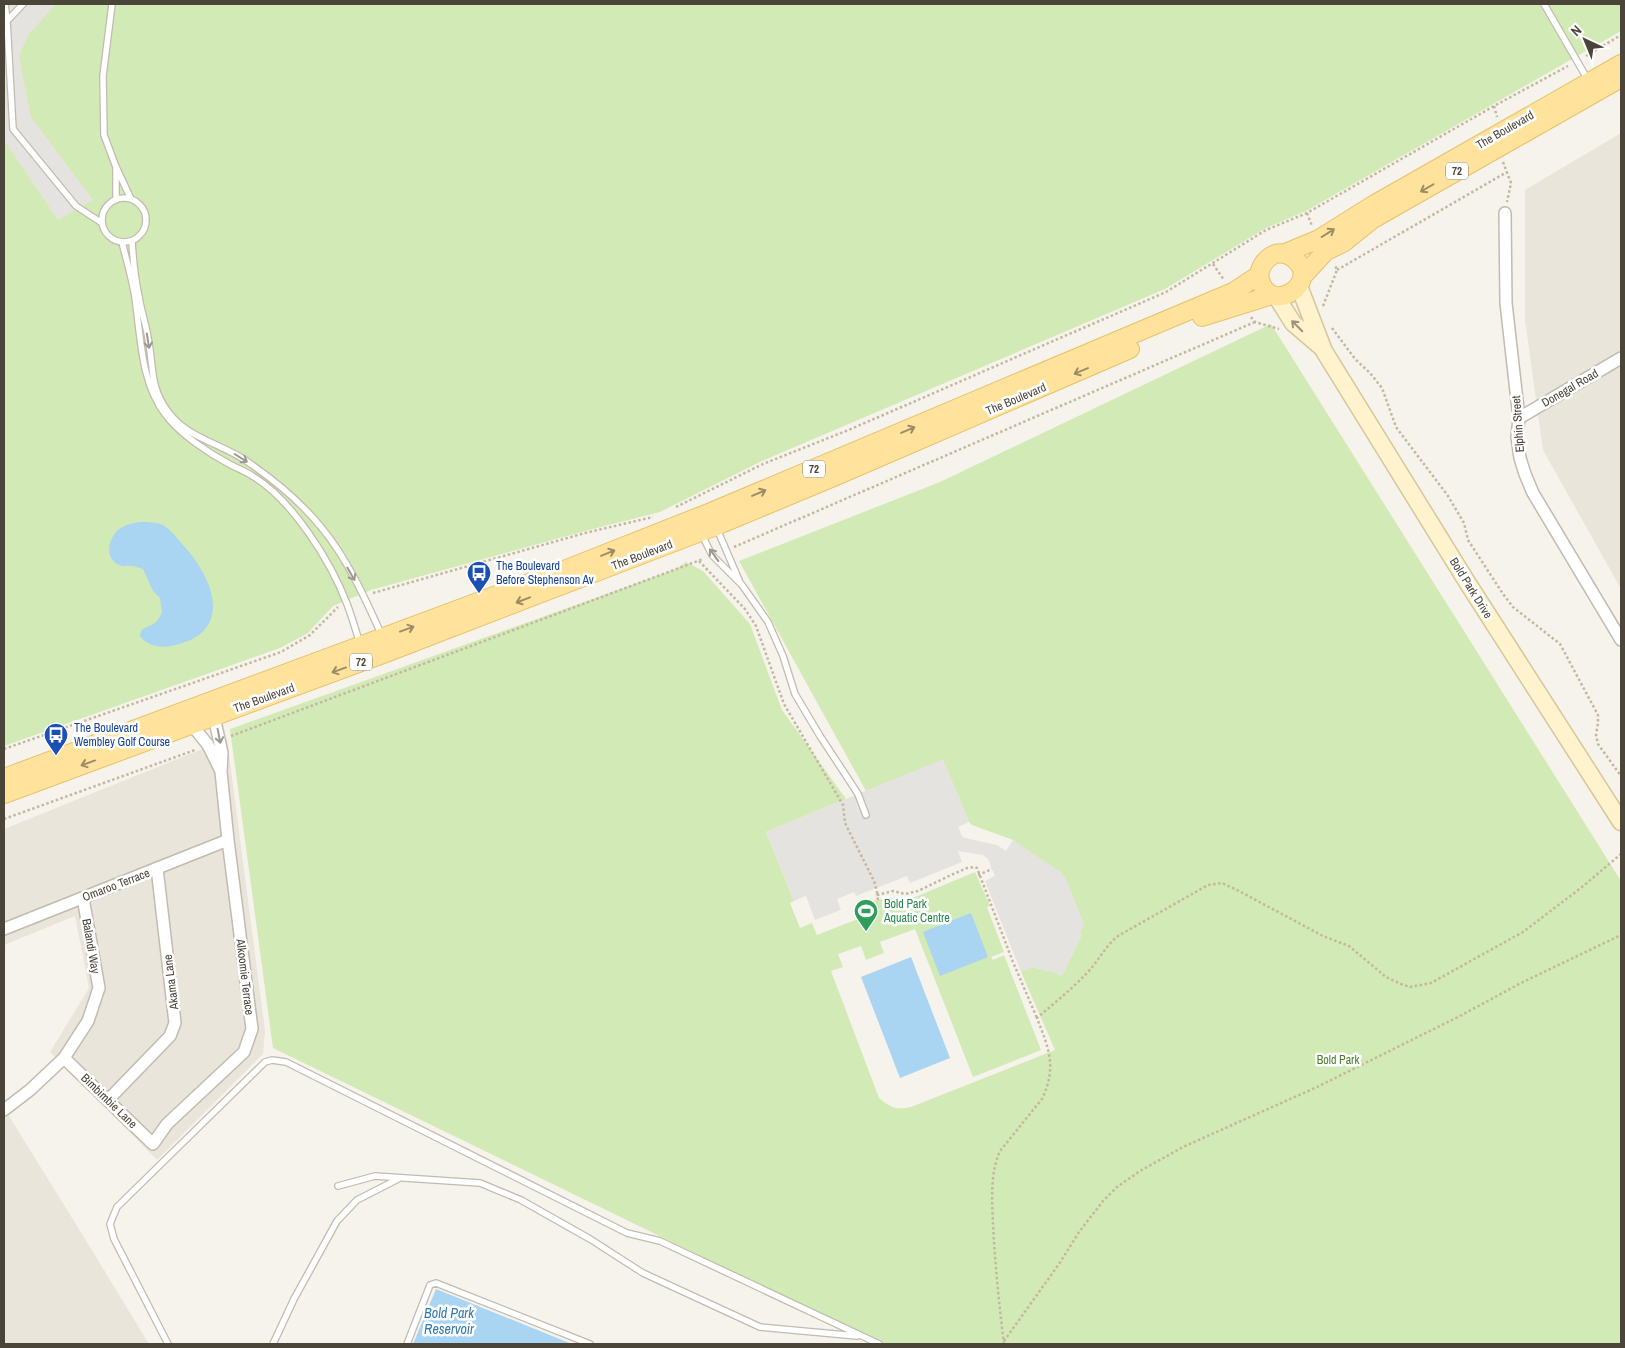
<svg xmlns="http://www.w3.org/2000/svg" width="1625" height="1348" font-family="'Archivo Narrow',sans-serif">
<rect width="100%" height="100%" fill="#f6f3ec"/>
<path fill="#eae5da" d="M1621 133V589L1543 450 1525 320V190Z
M227 739 265 1031 263 1054 157 1160 50 1052 89 988 75 916 4 945V829Z
M4 1108 82 1234 149 1344H4Z"/>
<path fill="#d2eab5" d="M4 4H1621V31L1306 211 1266 228 1165 289 762 461 660 512 585 531 371 590 333 606 308 633 280 648 4 746Z
M1271 324 1621 881V1344H874L834 1321 273 1048 230 729 676 569 686 562 703 571 750 624 782 710 846 799 766 832 794 901 790 903 800 928 812 923 817 935 868 915 863 902 893 898 896 905 975 872 990 906 987 907 1004 952 991 957 993 960 1004 955 1041 1050 973 1077 915 929 880 942 884 953 866 960 861 946 838 954 843 967 831 971 879 1098C891 1108 896 1110 911 1107L1055 1050 1021 972 1032 967 1053 972 1062 976 1081 936 1080 933 1013 840 972 825 969 822 943 760 866 791 739 561 940 482Z"/>
<path fill="#e5e3e0" d="M4 4H56L28 35 19 56 31 117 93 200 58 220 4 140Z
M943 759 969 822 958 827 962 836 965 838 997 845 1006 851 1013 840 1062 873 1067 881 1084 924 1080 933 1081 936 1062 976 1053 972 1032 967 1021 972 985 881 995 876 988 859 983 855 958 851 962 862 910 883 907 876 856 896 854 892 837 899 841 910 815 920 806 896 794 901 766 832Z"/>
<path fill="#a9d4f2" d="M140 522C148 522 156 522 163 525 170 529 177 538 182 544 215 579 235 634 171 646 158 648 148 646 140 636 141 626 148 628 155 623 158 621 160 616 162 613L160 598 153 591 143 569C139 568 135 566 132 566 128 565 123 567 120 565 104 560 108 539 118 530 125 525 132 523 140 522Z
M971 913 988 957 940 976 923 932Z
M911 957 950 1058 900 1078 861 977Z
M436 1289 572 1344H413Z"/>
<g fill="none" stroke-linecap="round" stroke-linejoin="round">
<defs>
<path id="lane" d="M5 4 7 21
M23 4 7 21 13 129 76 206 102 223
M112 4 103 76 104 135 116 167 131 199
M1544 4 1588 80
M102 220a22 22 0 1 1 44 0a22 22 0 1 1-44 0Z
M116 200V169
M132 241C133 260 135 278 139 297 141 311 146 324 148 338 154 367 149 387 169 413 188 438 219 443 245 460 273 479 300 501 321 527 347 558 366 600 382 636
M122 242C127 263 134 284 136 305 141 342 142 384 165 414 178 433 210 454 231 465 239 469 247 472 254 477 293 501 331 562 347 604 352 617 356 631 360 644
M717 529 739 580
M702 535 712 555 742 585 768 622 783 656 795 694 820 736 847 777 858 794 866 815
M338 1186 375 1176 480 1183 521 1200 590 1239 643 1273 760 1327 857 1336
M168 1344 114 1239 110 1224 117 1207 265 1062 272 1060 286 1062 627 1233 660 1241 879 1344
M273 1344 294 1299 337 1221 357 1200 398 1179
M407 1344 430 1285 436 1283 590 1344"/>
<path id="street" d="M1505 213 1506 303 1519 418 1517 437 1520 458 1525 474 1533 493 1621 640
M1519 418 1621 358
M190 720 192 725 208 745 221 771
M4 929 228 840
M64 1058 153 1144 167 1124 244 1052 252 1029 228 840 221 772 222 753 213 712
M108 1100 170 1036 175 1023 157 868
M4 1110 30 1090 64 1058 88 1021 99 988 83 898"/>
<path id="secondary" d="M1299 286 1324 351 1467 582 1621 822
M1276 296 1293 323 1321 347"/>
<path id="primary" d="M1283 254 1319 239 1375 204 1621 64
M1302 277 1326 251 1343 243 1373 219 1621 78
M1202 317 1272 295
M4 778 564 570 711 512 1233 292 1259 275C1262 259 1277 246 1293 258 1325 281 1267 321 1259 275
M4 794 388 652 716 526 836 476 1130 349"/>
</defs>
<use href="#lane" stroke="#c2bbae" stroke-width="8"/>
<use href="#street" stroke="#c2bbae" stroke-width="14"/>
<use href="#secondary" stroke="#d6c79b" stroke-width="19"/>
<use href="#primary" stroke="#e6c16a" stroke-width="20"/>
<path stroke="#c4b79f" stroke-width="2.5" stroke-dasharray="2.5 2.5" stroke-linecap="butt" d="M1586 56 1621 35
M1494 106 1497 117
M1503 162 1511 183 1507 202
M1307 213 1312 226
M1213 264 1224 280
M1337 270 1507 172
M1323 306 1337 270 1335 265
M1251 317 1255 322 1279 329
M1332 328 1355 359 1370 373 1382 388 1396 427 1448 496 1464 523 1468 540 1503 594 1513 607 1560 644 1598 715V723L1596 735 1598 744 1621 776
M676 507 763 464 851 429 1166 292 1266 230 1307 213 1494 106 1568 66
M734 547 1255 322
M699 561 745 609 756 626 784 704 843 805 845 823 874 881 877 891V895
M373 593 585 533 653 517
M231 736 703 559
M4 749 281 652 310 635 338 607
M4 819 195 750
M978 875 992 869
M878 900 877 895 893 891 905 894 918 891 951 875 967 868 975 867 977 868 1013 962 1037 1018
M1004 1341 1059 1264 1079 1232 1103 1201 1117 1187 1140 1171 1183 1147 1317 1087 1458 1017 1521 983 1621 935
M1004 1344C999 1304 995 1264 993 1224 992 1200 990 1173 1000 1151L1042 1099C1057 1067 1049 1049 1037 1018 1053 1004 1071 990 1086 974 1098 962 1105 946 1118 936L1208 885 1222 883 1239 891 1323 936 1349 946 1386 977 1401 984 1410 987 1431 983 1523 932 1582 887 1621 854"/>
<use href="#lane" stroke="#fff" stroke-width="5.5"/>
<use href="#street" stroke="#fff" stroke-width="11"/>
<use href="#secondary" stroke="#fff3cd" stroke-width="16"/>
<use href="#primary" stroke="#ffe39c" stroke-width="18"/>
</g>
<defs><path id="oneway-shaft" d="M-6 0H5M1.5-3L5.5 0L1.5 3" fill="none" stroke-width="1.6" stroke-linecap="round" stroke-linejoin="round" transform="scale(1.25)"/></defs>
<g stroke="#9c8c66">
<use href="#oneway-shaft" transform="translate(1427 188) rotate(150)"/>
<use href="#oneway-shaft" transform="translate(1328 233) rotate(-32)"/>
<use href="#oneway-shaft" transform="translate(1081 371) rotate(157)"/>
<use href="#oneway-shaft" transform="translate(908 430) rotate(-23)"/>
<use href="#oneway-shaft" transform="translate(759 493) rotate(-23)"/>
<use href="#oneway-shaft" transform="translate(608 553) rotate(-22)"/>
<use href="#oneway-shaft" transform="translate(523 600) rotate(159)"/>
<use href="#oneway-shaft" transform="translate(407 629) rotate(-20)"/>
<use href="#oneway-shaft" transform="translate(339 670) rotate(160)"/>
<use href="#oneway-shaft" transform="translate(88 763) rotate(160)"/>
</g>
<use stroke="#9c937c" href="#oneway-shaft" transform="translate(1297 326) rotate(-135)"/>
<g stroke="#9c9892">
<use href="#oneway-shaft" transform="translate(148 341) rotate(81)"/>
<use href="#oneway-shaft" transform="translate(241 458) rotate(32)"/>
<use href="#oneway-shaft" transform="translate(714 555) rotate(-126)"/>
<use href="#oneway-shaft" transform="translate(351 574) rotate(60)"/>
<use href="#oneway-shaft" transform="translate(219 736) rotate(79)"/>
</g>
<defs>
<symbol id="bus-pin" viewBox="-11 -11 22 30"><path d="M0 17L-7.5 6A9.5 9.5 0 1 1 7.5 6Z" fill="#1a4fb4" stroke="#fff"/><path d="M-5-6H5V4H4V6H2V4H-2V6H-4V4H-5ZM-3.5-4V0h7V-4ZM-3.5 1.2v1.5H-2V1.2ZM2 1.2v1.5H3.5V1.2Z" fill="#fff"/></symbol>
<symbol id="stadium-pin" viewBox="-11 -11 22 30"><path d="M0 17L-7.5 6A9.5 9.5 0 1 1 7.5 6Z" fill="#2e9e5b" stroke="#fff"/><path d="M0-5a6.5 5 0 1 0 0 10a6.5 5 0 1 0 0-10ZM-3.5-1.8h7v3.6h-7Z" fill="#fff"/></symbol>
</defs>
<g fill-rule="evenodd">
<use href="#bus-pin" x="465" y="559" width="28" height="38"/>
<use href="#bus-pin" x="42" y="721" width="28" height="38"/>
<use href="#stadium-pin" x="852" y="897" width="28" height="38"/>
</g>
<g text-anchor="middle" dominant-baseline="central" stroke-width="5" stroke-linejoin="round" paint-order="stroke">
<g fill="#fff" stroke="#817c74" stroke-width="1">
<rect x="1446" y="162.5" width="22" height="17" rx="4"/>
<rect x="803" y="460.5" width="22" height="17" rx="4"/>
<rect x="350" y="653.5" width="22" height="17" rx="4"/>
</g>
<g font-size="11" font-weight="bold" fill="#4b4439">
<text x="1457" y="171">72</text>
<text x="814" y="469">72</text>
<text x="361" y="662">72</text>
</g>
<g font-size="12" fill="#4b4439" stroke="#fff">
<text transform="translate(1505 130) rotate(-30)">The Boulevard</text>
<text transform="translate(1570 388) rotate(-30)">Donegal Road</text>
<text transform="translate(1016 399) rotate(-23)">The Boulevard</text>
<text transform="translate(1518 424) rotate(-94)">Elphin Street</text>
<text transform="translate(642 555) rotate(-21)">The Boulevard</text>
<text transform="translate(1471 588) rotate(58)">Bold Park Drive</text>
<text transform="translate(264 698) rotate(-20)">The Boulevard</text>
<text transform="translate(116 885) rotate(-21)">Omaroo Terrace</text>
<text transform="translate(91 946) rotate(80)">Balandi Way</text>
<text transform="translate(245 977) rotate(83)">Alkoomie Terrace</text>
<text transform="translate(171 982) rotate(-97)">Akama Lane</text>
<text transform="translate(109 1101) rotate(44)">Bimbimbie Lane</text>
</g>
<g font-size="12" fill="#164399" stroke="#fff" text-anchor="start">
<text x="496" y="566">The Boulevard<tspan x="496" dy="14">Before Stephenson Av</tspan></text>
<text x="74" y="728">The Boulevard<tspan x="74" dy="14">Wembley Golf Course</tspan></text>
</g>
<g font-size="12" fill="#27864d" stroke="#fff" text-anchor="start">
<text x="884" y="904">Bold Park<tspan x="884" dy="14">Aquatic Centre</tspan></text>
</g>
<g font-size="12" fill="#4a7f2a" stroke="#fff">
<text x="1338" y="1060">Bold Park</text>
</g>
<g font-size="14" font-style="italic" fill="#2e7ab2" stroke="#fff">
<text x="449" y="1313">Bold Park<tspan x="449" dy="16">Reservoir</tspan></text>
</g>
</g>
<rect width="1625" height="1348" fill="none" stroke="#4b4439" stroke-width="10"/>
<g transform="translate(1585 40) rotate(316)" stroke="#ffffff" stroke-width="4" paint-order="stroke">
<path d="M0-4L9 19L0 12L-9 19Z" fill="#4b4439"/>
<text y="-8" font-size="14" font-weight="bold" text-anchor="middle" fill="#4b4439">N</text>
</g>
</svg>
